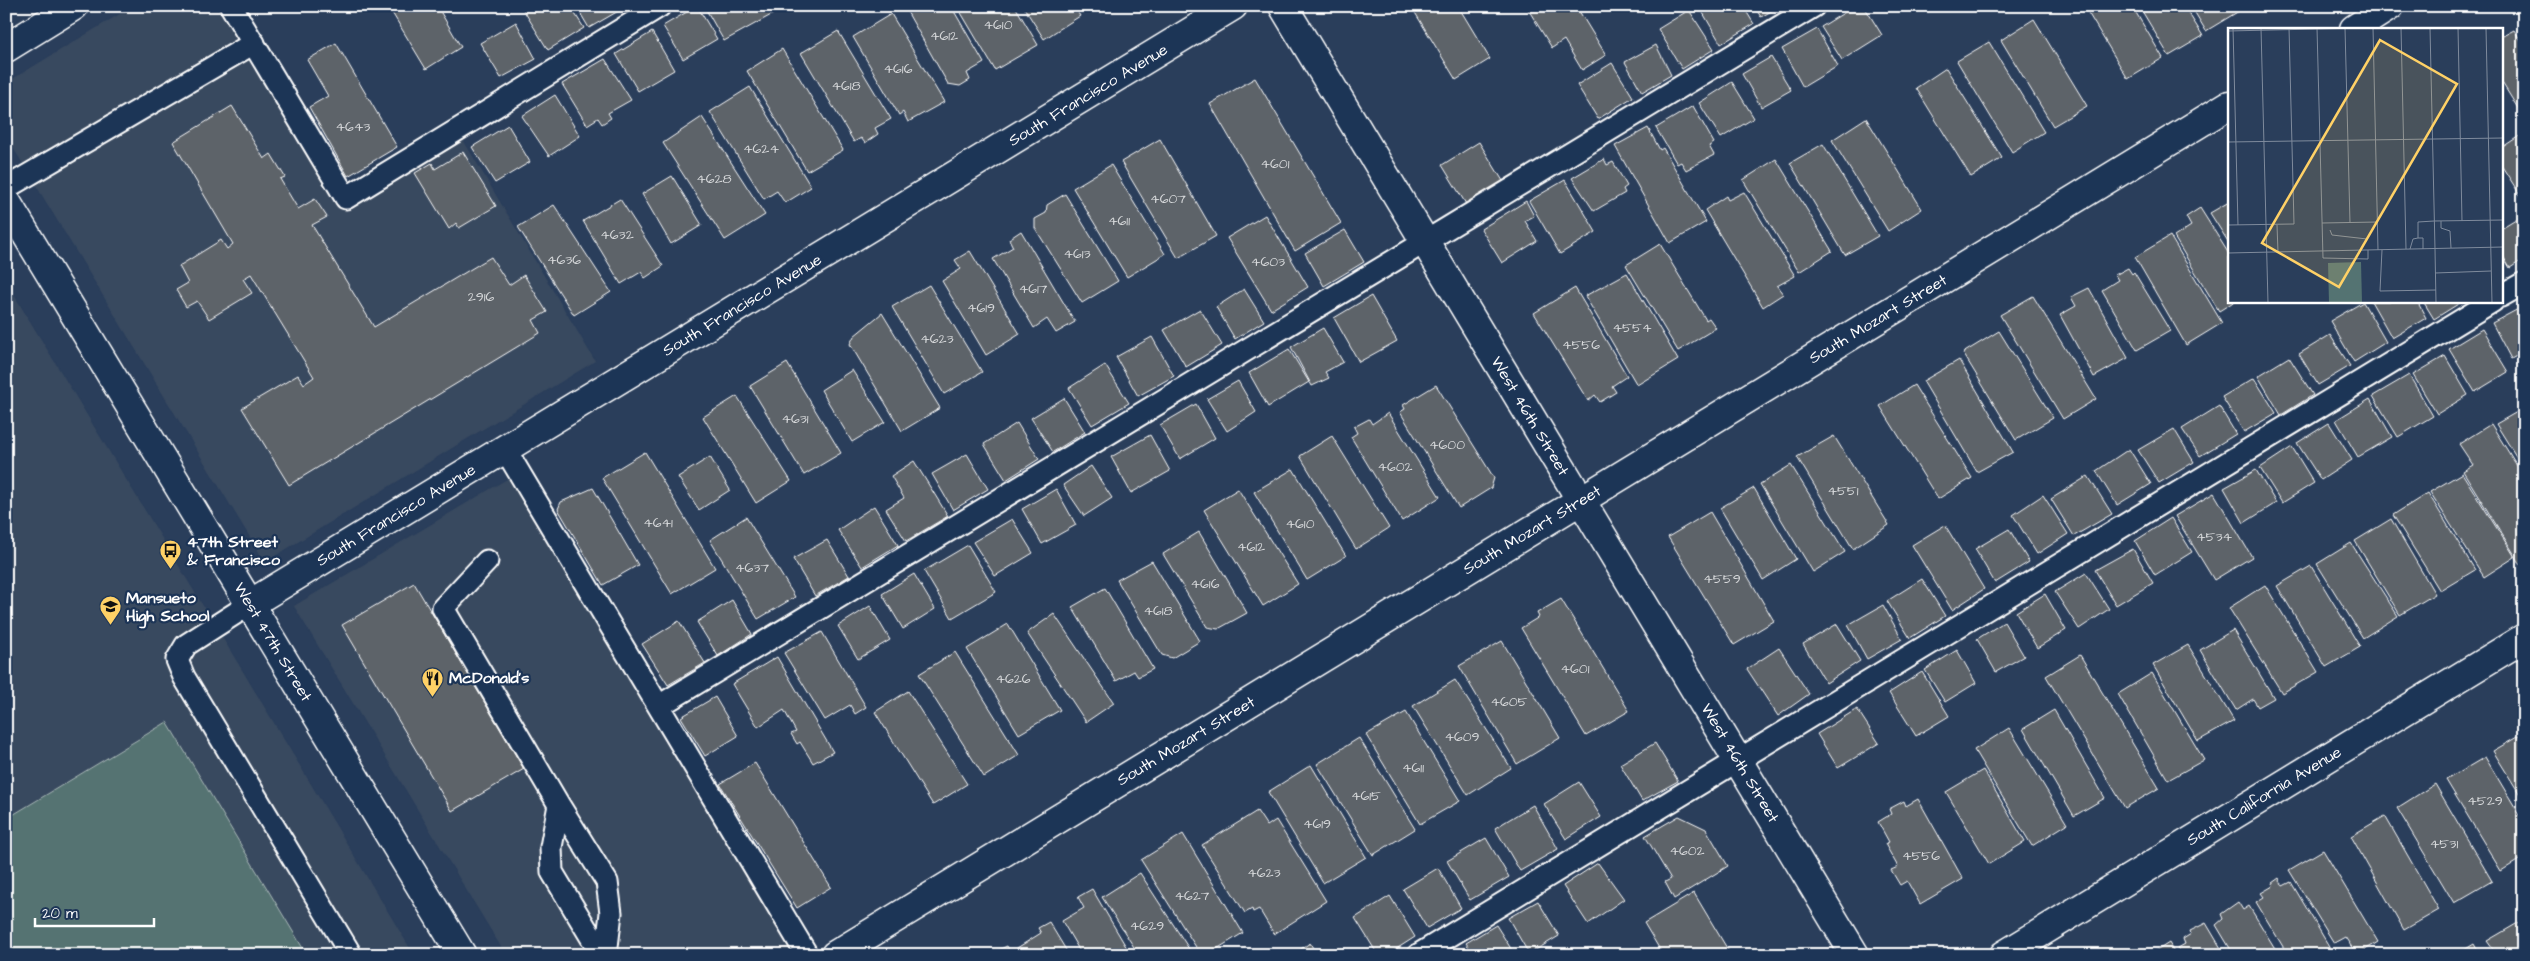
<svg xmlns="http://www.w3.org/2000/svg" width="2530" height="961" font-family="'Architects Daughter',sans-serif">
<rect width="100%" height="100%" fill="#2a3e5b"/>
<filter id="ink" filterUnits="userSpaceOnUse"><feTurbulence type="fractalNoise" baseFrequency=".02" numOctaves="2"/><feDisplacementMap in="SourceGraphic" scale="10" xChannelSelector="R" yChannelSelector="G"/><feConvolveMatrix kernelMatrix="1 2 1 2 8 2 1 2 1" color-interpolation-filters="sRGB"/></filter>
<g filter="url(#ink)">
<path fill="#39495f" d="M133 6H231L346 198 457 130 595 361 265 562 6 136V83Z
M6 282 242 670 414 955H6Z
M519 472 801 944 784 955H506L294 606Z"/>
<path fill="#547372" stroke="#aab9b8" d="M167 722 307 955H6V819Z"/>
<path fill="#5d6369" stroke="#fff" d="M388 6H437L461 47 426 69Z
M521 6H570L584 28 548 50Z
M576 6H627L589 28Z
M697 6 717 39 683 59 663 26Z
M704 6H768L773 14 724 41Z
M908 6H951L984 63 967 73 970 80 960 86 948 84 905 8Z
M957 6H1015L1038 45 995 70Z
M1023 6H1074L1080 16 1044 39Z
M1411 6H1458L1490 59 1456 80Z
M1526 6H1576L1606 55 1582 70 1564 40 1552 48Z
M1699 6H1743L1754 24 1721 44Z
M1754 6H1780L1761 17Z
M1855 6H1864L1882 35 1842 60 1821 27Z
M2084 6H2132L2163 58 2128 79Z
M2139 6H2184L2203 36 2169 56Z
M2191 6H2236L2239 11 2206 31Z
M1689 10 1714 49 1682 69 1658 29Z
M891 14 944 102 908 122 903 112 899 115 853 37Z
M2034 19 2087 106 2053 126 2001 40Z
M516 22 536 59 501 78 480 43Z
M1817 29 1838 66 1803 87 1782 49Z
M2514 30 2524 45V118L2501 81V37Z
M838 31 891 119 875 128 878 134 865 143 861 138 854 142 801 53Z
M652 32 674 70 638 91 616 54Z
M1989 42 2044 132 2012 152 1957 61Z
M336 43 397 147 348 176 309 107 328 96 307 60Z
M1656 45 1671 75 1642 92 1625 62Z
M782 49 843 150 807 171 747 71Z
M1771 57 1791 90 1761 107 1742 74Z
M605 59 631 100 608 113 611 118 602 124 598 118 587 125 562 84Z
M1612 63 1633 97 1598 119 1577 85Z
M1946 68 2002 158 1971 177 1916 88Z
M1255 78 1341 223 1295 251 1210 104Z
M1732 82 1754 118 1721 138 1699 103Z
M750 87 811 187 785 203 777 191 764 199 710 112Z
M555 95 580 136 549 156 522 116Z
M232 106 264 159 271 154 285 177 280 179 298 209 315 199 327 217 312 225 374 327 491 257 509 285 524 275 547 312 533 320 540 333 289 485 242 408 298 375 304 384 314 377 251 274 243 279 252 293 209 319 197 301 186 307 176 290 188 283 179 266 221 240 227 249 233 244 173 142Z
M1693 106 1714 143 1709 146 1714 155 1686 170 1681 162 1677 164 1656 128Z
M702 117 765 215 725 240 663 143Z
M1866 118 1922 209 1888 231 1832 140Z
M508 125 530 162 495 183 472 147Z
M1648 128 1660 150 1663 148 1706 222 1670 243 1615 146Z
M2524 133V201L2501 165V148Z
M1160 139 1216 236 1178 258 1121 162Z
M1479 142 1503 181 1466 204 1442 165Z
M1823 144 1878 236 1845 255 1790 163Z
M463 152 496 206 459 228 456 223 449 229 415 173 432 163 435 169Z
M1604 159 1607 165 1613 162 1627 186 1623 189 1625 193 1594 211 1572 178Z
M1776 159 1832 251 1799 272 1743 180Z
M1111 165 1165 254 1127 277 1073 188Z
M672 176 702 225 671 244 642 194Z
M1565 180 1596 232 1560 254 1529 201Z
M1744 192 1795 276 1777 286 1783 294 1763 307 1705 210 1726 196 1728 200Z
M1065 194 1118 281 1082 303 1035 228V219L1046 213 1047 205Z
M620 199 663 266 645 278 641 272 621 284 583 221Z
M1526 201 1534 216 1525 221 1537 241 1502 263 1481 229Z
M2229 202V243L2210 213Z
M554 205 611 292 574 315 518 227Z
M2200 208 2229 254V301H2235L2219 311 2174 237 2191 226 2186 217Z
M2524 214V259L2510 268 2501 253V228Z
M1265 215 1308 287 1271 310 1227 238Z
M1345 230 1364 262 1324 286 1305 253Z
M1021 231 1075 322 1056 333 1047 319 1034 328 993 259 1013 247 1009 239Z
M2170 236 2222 323 2186 345 2135 257Z
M1660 244 1706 320 1709 318 1716 328 1678 351 1626 265Z
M970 251 1020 334 986 355 942 281 961 269 955 260Z
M2128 268 2132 274 2134 272 2170 331 2137 350 2102 290 2118 280 2115 275Z
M1627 273 1678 360 1637 385 1585 296Z
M929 285 982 372 944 394 892 307Z
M1575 288 1627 376 1612 386 1616 392 1600 402 1595 395 1588 401 1534 313Z
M2089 288 2128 358 2094 377 2060 315 2076 306 2071 297Z
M1244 289 1264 321 1235 339 1216 307Z
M1371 296 1397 341 1359 362 1334 318Z
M2033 296 2096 399 2063 419 2000 315Z
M2371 301H2417L2426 318 2392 338Z
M2423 301H2463L2434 319Z
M2363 302 2386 342 2354 362 2330 321Z
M2524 306V352L2511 359 2492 323Z
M1200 309 1222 345 1186 367 1164 330Z
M882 313 940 408 902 431 850 344 854 336Z
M1323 328 1343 362 1325 372 1329 378 1312 386 1291 347Z
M2482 329 2508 372 2475 392 2449 349Z
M1999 331 2053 418 2016 440 1963 353Z
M2330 335 2350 366 2318 385 2299 354Z
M1152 337 1174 376 1138 396 1116 357Z
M1289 349 1309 382 1268 407 1249 373Z
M2445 356 2468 395 2437 414 2413 375Z
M2289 357 2313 395 2281 415 2258 376Z
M1959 360 2013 452 1977 472 1923 381Z
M787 363 841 453 804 475 750 386Z
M1105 365 1129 403 1092 425 1069 388Z
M852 370 885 422 852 442 821 390Z
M2409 375 2433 416 2398 437 2373 396Z
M2254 378 2276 413 2244 432 2222 397Z
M1238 381 1256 412 1227 431 1207 399Z
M1436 385 1494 478 1491 488 1459 508 1400 412 1405 409 1403 405Z
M1914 385 1972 478 1938 499 1880 406Z
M737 396 791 481 756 503 703 417Z
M1064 398 1085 432 1053 452 1031 418Z
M2370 399 2392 437 2358 457 2336 420Z
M1196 404 1215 438 1180 459 1160 425Z
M2219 406 2236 434 2200 456 2182 429Z
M2524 408V469L2496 424Z
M1388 413 1440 497 1402 521 1351 437 1357 433 1354 427 1369 419 1372 424Z
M1017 423 1039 459 1006 480 984 444Z
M2329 423 2352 460 2321 480 2297 443Z
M2491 424 2524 477V563L2521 565 2463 471 2473 465 2459 444Z
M2174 429 2194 462 2159 483 2138 450Z
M1150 435 1170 471 1131 493 1111 457Z
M1332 436 1389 528 1356 549 1300 456Z
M1834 436 1889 525 1853 549 1797 457Z
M2292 447 2314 483 2282 503 2260 468Z
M2129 449 2151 484 2117 505 2096 471Z
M645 452 715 568 672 594 602 478Z
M967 454 988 489 953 510 932 474Z
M710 457 730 490 699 510 678 477Z
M914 461 948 516 906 541 886 509 904 498 891 476Z
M1791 465 1845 552 1813 572 1760 484Z
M1091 466 1112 498 1084 516 1063 485Z
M1293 469 1346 556 1307 580 1254 492Z
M2256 470 2276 503 2244 523 2224 488Z
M2462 473 2515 557 2484 577 2430 492Z
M2088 476 2112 514 2074 536 2051 499Z
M593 488 638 565 603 585 558 509 561 502Z
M1754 488 1796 559 1763 580 1720 508Z
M1056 489 1076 525 1042 544 1022 509Z
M1238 489 1298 584 1263 606 1204 510Z
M2214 493 2252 557 2214 580 2175 516Z
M2428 493 2475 570 2440 591 2393 515Z
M2043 495 2068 534 2037 554 2013 515Z
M874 506 898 545 862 567 838 530Z
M1710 512 1774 621 1734 645 1668 537Z
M746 517 795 597 758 619 710 540Z
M2171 518 2192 552 2155 575 2135 541Z
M1012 519 1033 553 995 576 973 542Z
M2391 519 2435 594 2400 615 2355 541Z
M1945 525 1984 589 1952 610 1912 545Z
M2009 529 2029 562 1995 583 1975 549Z
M1199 532 1247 613 1218 629 1207 627 1163 554Z
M827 540 849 576 815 596 793 559Z
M2351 543 2398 616 2363 638 2317 564Z
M968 545 996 592 952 618 924 571Z
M2133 549 2153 583 2116 605 2095 570Z
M1152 561 1200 641 1172 658 1162 655 1117 580Z
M2311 566 2360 647 2326 667 2277 586Z
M2086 573 2109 609 2079 629 2055 592Z
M914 574 935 609 903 629 882 594Z
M1922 579 1945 616 1910 638 1887 601Z
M414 583 524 769 452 811 342 625Z
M2265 585 2318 672 2282 693 2229 608Z
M1105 588 1153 669 1138 677 1134 671 1116 681 1072 607Z
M2045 594 2066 630 2037 648 2016 612Z
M1561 599 1629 711 1586 736 1521 628 1539 617 1537 613Z
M732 600 752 634 718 656 697 622Z
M1883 605 1902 639 1867 659 1848 625Z
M870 606 890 640 858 659 838 626Z
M1054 614 1114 703 1086 722 1027 633Z
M679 621 705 663 668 685 642 644Z
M2004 622 2024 656 1996 672 1977 639Z
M1008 624 1060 710 1019 734 967 649Z
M1837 624 1860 661 1826 683 1803 644Z
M2233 630 2274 698 2258 707 2253 699 2236 710 2200 650Z
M822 632 866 707 855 714 850 705 825 720 784 653Z
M1502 641 1560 738 1517 764 1459 666Z
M2188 645 2234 721 2198 741 2153 665Z
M1779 648 1809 694 1778 716 1747 669Z
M1957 650 1976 683 1945 702 1925 670Z
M955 652 1019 755 984 777 919 674Z
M2080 655 2159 788 2125 808 2046 676Z
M777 657 833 752 813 763 800 742 797 744 791 734 796 732 784 710 758 727 732 684Z
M1922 672 1949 716 1916 736 1889 693Z
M2152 673 2204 760 2168 780 2118 694Z
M1455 680 1511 768 1468 795 1413 706Z
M908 691 967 784 933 805 875 712Z
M715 697 738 736 705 756 681 717Z
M1857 709 1879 743 1838 768 1817 734Z
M2054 710 2105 798 2074 816 2023 729Z
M1406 712 1460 801 1420 824 1366 735Z
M2009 728 2067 824 2032 846 1974 750Z
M2524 733V801L2493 751Z
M1359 738 1415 829 1373 855 1317 764Z
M1655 743 1678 781 1642 801 1620 764Z
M2485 757 2524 822V857L2501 871 2446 780Z
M755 763 831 887 797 908 720 784Z
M1311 765 1366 857 1323 883 1268 792Z
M1983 770 2025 842 1989 864 1946 792Z
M1579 782 1601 817 1566 839 1544 804Z
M2435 784 2492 881 2454 903 2397 808Z
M1918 799 1963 879 1920 904 1907 881 1900 885 1891 870 1898 867 1885 844 1889 842 1878 822 1891 814 1889 809 1904 801 1906 806Z
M1533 805 1558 849 1520 871 1495 828Z
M1257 811 1267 826 1276 820 1326 901 1274 934 1259 909 1253 912 1252 909 1245 913 1202 845Z
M1679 816 1706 829 1728 866 1674 899 1665 882 1671 879 1645 836Z
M2385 816 2439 910 2404 930 2351 836Z
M1183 834 1243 933 1207 955H1201L1141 860Z
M1486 838 1509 877 1470 900 1447 861Z
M2323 850 2378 942 2357 955 2345 937 2334 943 2289 870Z
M1598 863 1624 899 1588 924 1563 886Z
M1438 868 1461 908 1427 928 1403 889Z
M1140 873 1193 955H1139L1102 897Z
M2279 878 2283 886 2291 882 2330 948 2318 955H2288L2256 902 2264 897 2261 893 2273 886 2272 883Z
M1092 889 1131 955H1082L1062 921 1084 908 1078 897Z
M1694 893 1731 955H1663L1644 923Z
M1390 896 1415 937 1387 955H1378L1355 918Z
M1538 901 1559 936 1529 954 1508 918Z
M2238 902 2243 910 2249 906 2279 955H2234L2216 925 2223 919 2221 914Z
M2523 920 2524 955H2489L2495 952 2487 941Z
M1049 922 1069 955H1020L1017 948 1041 933 1038 928Z
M2206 923 2225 955H2182L2178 948 2185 944 2183 939 2191 934 2190 931Z
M1496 925 1515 955H1474L1466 943Z
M1310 943 1317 955H1292Z
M2169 943 2176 955H2154L2153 953Z
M2474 944 2480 955H2456Z
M1007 946 1012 955H993L992 953Z"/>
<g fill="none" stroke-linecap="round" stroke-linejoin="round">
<defs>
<path id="lane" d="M231 6 346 198 660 6
M6 188 254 43
M2501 296 2524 283
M505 449 807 955
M487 561 443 608 559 805 551 847 552 872 602 955
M250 604 186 645 177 660 184 677 351 955
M659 706 1814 6
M559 805 607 882 611 913 606 955
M1418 955 2493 301"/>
<path id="street" d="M1283 6 1855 955
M2354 29 2390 6
M6 48 74 6
M250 604 1233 6
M835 955 2229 105"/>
<path id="secondary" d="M6 201 462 955
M2004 955 2524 638"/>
</defs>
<use href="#lane" stroke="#fff" stroke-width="25"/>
<use href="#street" stroke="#fff" stroke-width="31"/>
<use href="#secondary" stroke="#fff" stroke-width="31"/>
<use href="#lane" stroke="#1d3557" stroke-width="21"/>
<use href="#street" stroke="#1d3557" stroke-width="28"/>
<use href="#secondary" stroke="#1d3557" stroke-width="28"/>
</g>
</g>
<defs>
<symbol id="bus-pin" viewBox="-11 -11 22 30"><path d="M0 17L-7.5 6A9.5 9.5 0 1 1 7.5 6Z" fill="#ffd166" stroke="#1d3557"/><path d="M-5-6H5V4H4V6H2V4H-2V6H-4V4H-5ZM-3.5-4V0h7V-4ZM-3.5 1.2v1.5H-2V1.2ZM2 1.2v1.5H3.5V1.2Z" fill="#111"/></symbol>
<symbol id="school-pin" viewBox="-11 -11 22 30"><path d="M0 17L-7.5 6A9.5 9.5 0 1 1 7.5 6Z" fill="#ffd166" stroke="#1d3557"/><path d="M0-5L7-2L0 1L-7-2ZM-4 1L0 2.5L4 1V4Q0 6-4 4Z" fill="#111"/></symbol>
<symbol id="restaurant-pin" viewBox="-11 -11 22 30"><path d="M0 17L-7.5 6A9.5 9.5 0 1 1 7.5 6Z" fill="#ffd166" stroke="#1d3557"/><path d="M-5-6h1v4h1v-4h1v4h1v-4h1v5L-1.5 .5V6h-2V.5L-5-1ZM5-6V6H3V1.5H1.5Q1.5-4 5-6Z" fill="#111"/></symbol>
</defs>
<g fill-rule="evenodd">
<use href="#bus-pin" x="158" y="538" width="25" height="34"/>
<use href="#school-pin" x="98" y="594" width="25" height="34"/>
<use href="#restaurant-pin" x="420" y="666" width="25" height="34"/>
</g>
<g text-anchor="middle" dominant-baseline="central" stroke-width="4.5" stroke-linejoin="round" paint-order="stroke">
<g font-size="14" fill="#d6d8da">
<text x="998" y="25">4610</text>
<text x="944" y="36">4612</text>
<text x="898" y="69">4616</text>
<text x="846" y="86">4618</text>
<text x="353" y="127">4643</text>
<text x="761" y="149">4624</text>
<text x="1275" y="164">4601</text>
<text x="714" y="179">4628</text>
<text x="1168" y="199">4607</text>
<text x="1119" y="221">4611</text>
<text x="617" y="235">4632</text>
<text x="1077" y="254">4613</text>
<text x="564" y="260">4636</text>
<text x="1268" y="262">4603</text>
<text x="1033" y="289">4617</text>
<text x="481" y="297">2916</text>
<text x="981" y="308">4619</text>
<text x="1632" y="328">4554</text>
<text x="937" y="339">4623</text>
<text x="1581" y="345">4556</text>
<text x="795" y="419">4631</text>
<text x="1447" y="445">4600</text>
<text x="1395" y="467">4602</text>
<text x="1843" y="491">4551</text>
<text x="658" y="523">4641</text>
<text x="1300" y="524">4610</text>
<text x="2214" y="537">4534</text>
<text x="1251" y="547">4612</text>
<text x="752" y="568">4637</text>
<text x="1722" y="579">4559</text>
<text x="1205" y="584">4616</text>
<text x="1158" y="611">4618</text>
<text x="1575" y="669">4601</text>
<text x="1013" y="679">4626</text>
<text x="1509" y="702">4605</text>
<text x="1462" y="737">4609</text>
<text x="1413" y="768">4611</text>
<text x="1366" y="796">4615</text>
<text x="2485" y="801">4529</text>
<text x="1317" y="824">4619</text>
<text x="2444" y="844">4531</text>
<text x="1687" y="851">4602</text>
<text x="1921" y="856">4556</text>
<text x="1264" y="873">4623</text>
<text x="1192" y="896">4627</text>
<text x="1147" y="926">4629</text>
</g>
<g font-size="16" fill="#fff" stroke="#1d3557">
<text transform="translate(1088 95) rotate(-31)">South Francisco Avenue</text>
<text transform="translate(742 305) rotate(-31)">South Francisco Avenue</text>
<text transform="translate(1878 319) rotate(-31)">South Mozart Street</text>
<text transform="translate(1530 416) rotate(59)">West 46th Street</text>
<text transform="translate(396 515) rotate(-31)">South Francisco Avenue</text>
<text transform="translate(1532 530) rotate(-31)">South Mozart Street</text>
<text transform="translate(273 642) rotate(59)">West 47th Street</text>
<text transform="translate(1186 741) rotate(-31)">South Mozart Street</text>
<text transform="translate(1740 763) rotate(59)">West 46th Street</text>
<text transform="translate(2264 796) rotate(-31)">South California Avenue</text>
</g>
<g font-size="16" font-weight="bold" fill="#fff" stroke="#1d3557" text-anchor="start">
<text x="187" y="542">47th Street<tspan x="187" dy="18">&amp; Francisco</tspan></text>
<text x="126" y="598">Mansueto<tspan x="126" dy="18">High School</tspan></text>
<text x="449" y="678">McDonald's</text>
</g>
</g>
<g transform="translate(2228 28)">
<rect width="275" height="275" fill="#2a3e5b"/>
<path d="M133 234 134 275H101L100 235Z" fill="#547372"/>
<path fill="none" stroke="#7f8b9d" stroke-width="1" d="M5 0 10 197M33 0 40 275M89 0 95 230 140 231V222M117 0 122 195M145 0 150 222M173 0 178 221M202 0 207 221M230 0 234 193M258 0 264 275M0 3 134 0M0 114 275 110M206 193 275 192M213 193V200L222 203 223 220M94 195 150 194M0 197 66 196 61 0M49 197 50 224M102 202 104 207 139 211M190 210V194L206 193M182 221 185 211 190 210H195V221M207 221 208 275M154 222 152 263 208 262M0 225 275 219M207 245 263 243"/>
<path fill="#ffd166" fill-opacity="0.15" stroke="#ffd166" stroke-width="2.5" d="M152 12 229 56 111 259 34 215Z"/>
<rect width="275" height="275" fill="none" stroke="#fff" stroke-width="2.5"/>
</g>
<rect width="2530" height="961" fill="none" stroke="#1d3557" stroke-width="25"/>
<rect x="12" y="12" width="2505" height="936" fill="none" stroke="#fff" stroke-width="2" filter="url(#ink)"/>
<path d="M35 918v8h119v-8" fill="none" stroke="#ffffff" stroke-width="2.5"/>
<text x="42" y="918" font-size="15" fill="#ffffff" stroke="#1d3557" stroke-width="4" paint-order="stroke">20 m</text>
</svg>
